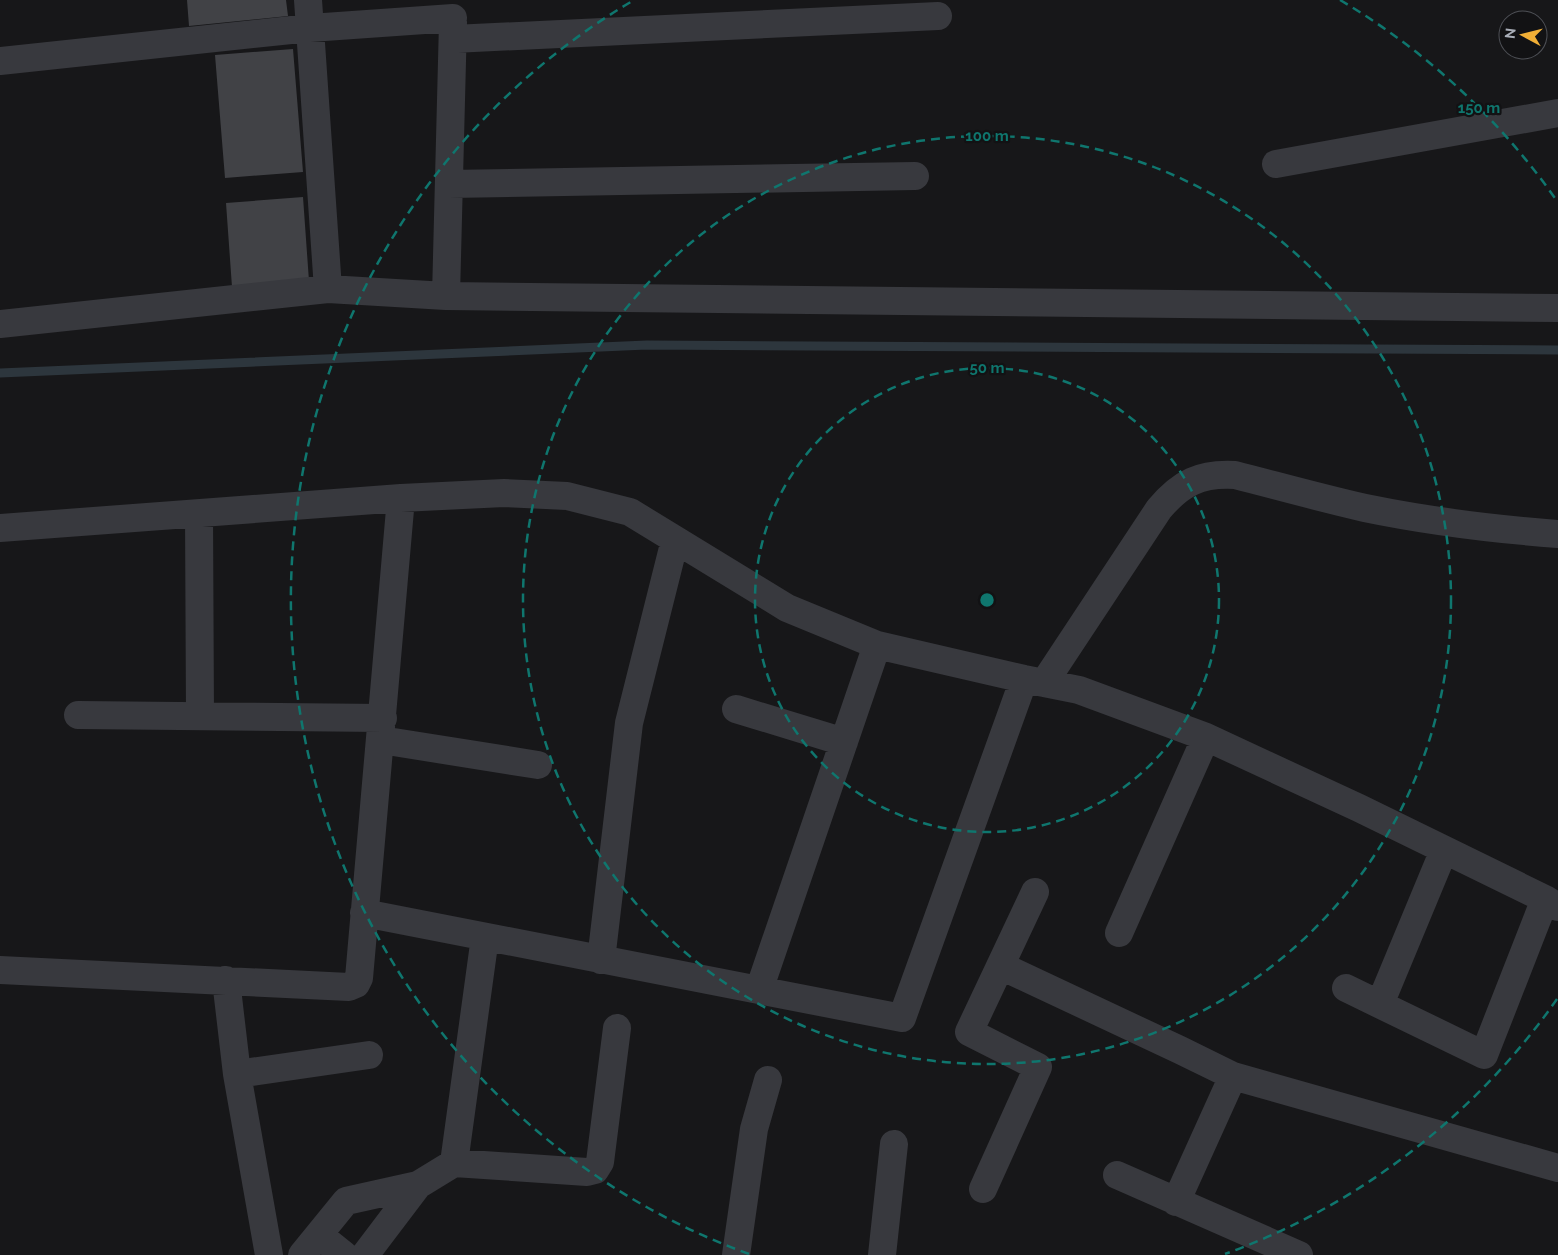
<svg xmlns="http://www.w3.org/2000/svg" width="1558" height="1255" font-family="Raleway,sans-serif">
<rect width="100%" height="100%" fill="#171719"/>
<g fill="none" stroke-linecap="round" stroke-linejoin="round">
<path stroke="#2d363d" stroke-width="9" d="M0 373 647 345 1558 350"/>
</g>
<path fill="#414246" d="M187 0H286L288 16 189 26Z
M293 49 303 172 225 178 215 55Z
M303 197 309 281 232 287 226 203Z"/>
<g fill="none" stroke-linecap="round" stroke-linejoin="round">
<path stroke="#38393e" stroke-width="28" d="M308 0 328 289
M453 39 938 16
M0 61 310 28 453 18
M1276 164 1558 113
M449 184 915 176
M446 296 453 22
M0 324 328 289 446 296 1558 308
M199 514 200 716
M0 528 401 498 504 493 567 496 630 512 787 608 877 645 1024 679 1079 690 1206 737 1359 808 1545 899 1558 907
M1044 683 1159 509C1181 483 1200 473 1235 475 1278 486 1321 498 1365 508 1428 521 1493 529 1558 534
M736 709 844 742
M78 715 383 718
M381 740 538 765
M364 913 902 1018 1024 679
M1119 933 1206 737
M601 960 629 723 675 540
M1001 966 1180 1050 1233 1076 1558 1168
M0 970 349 987 356 984 359 978 401 498
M226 980 237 1074 269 1255
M1346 988 1484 1055 1545 899
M759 990 877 645
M1380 1004 1444 850
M237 1074 369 1055
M454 1163 485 937
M1117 1175 1299 1255
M983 1189 1038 1067 969 1032 1035 892
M1176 1202 1233 1076
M319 1235 344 1255
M302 1255 346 1201 418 1185 454 1163 587 1172 595 1170 600 1162 617 1028
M365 1255 418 1185
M736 1255 754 1129 768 1080
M882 1255 894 1144"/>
</g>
<g fill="none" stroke="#0f766e" stroke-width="2.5" stroke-dasharray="9 6">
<circle cx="987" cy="600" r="232"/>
<circle cx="987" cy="600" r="464"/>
<path d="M1557 999A696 696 0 0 1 1225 1254M749 1254A696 696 0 0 1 634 0M1340 0A696 696 0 0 1 1557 201"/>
</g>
<circle cx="987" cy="600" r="8" fill="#0f766e" stroke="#121214" stroke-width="2.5"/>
<g font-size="15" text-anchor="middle" font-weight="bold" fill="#0f766e" stroke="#121214" stroke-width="4.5" stroke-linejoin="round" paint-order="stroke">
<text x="1479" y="113">150 m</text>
<text x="987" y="141">100 m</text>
<text x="987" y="373">50 m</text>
</g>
<g transform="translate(1523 35) rotate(277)"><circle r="24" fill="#121214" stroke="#4e5056"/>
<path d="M0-4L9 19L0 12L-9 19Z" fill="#f1af36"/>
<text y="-8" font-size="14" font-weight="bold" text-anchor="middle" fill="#a9aeb8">N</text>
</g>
</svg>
